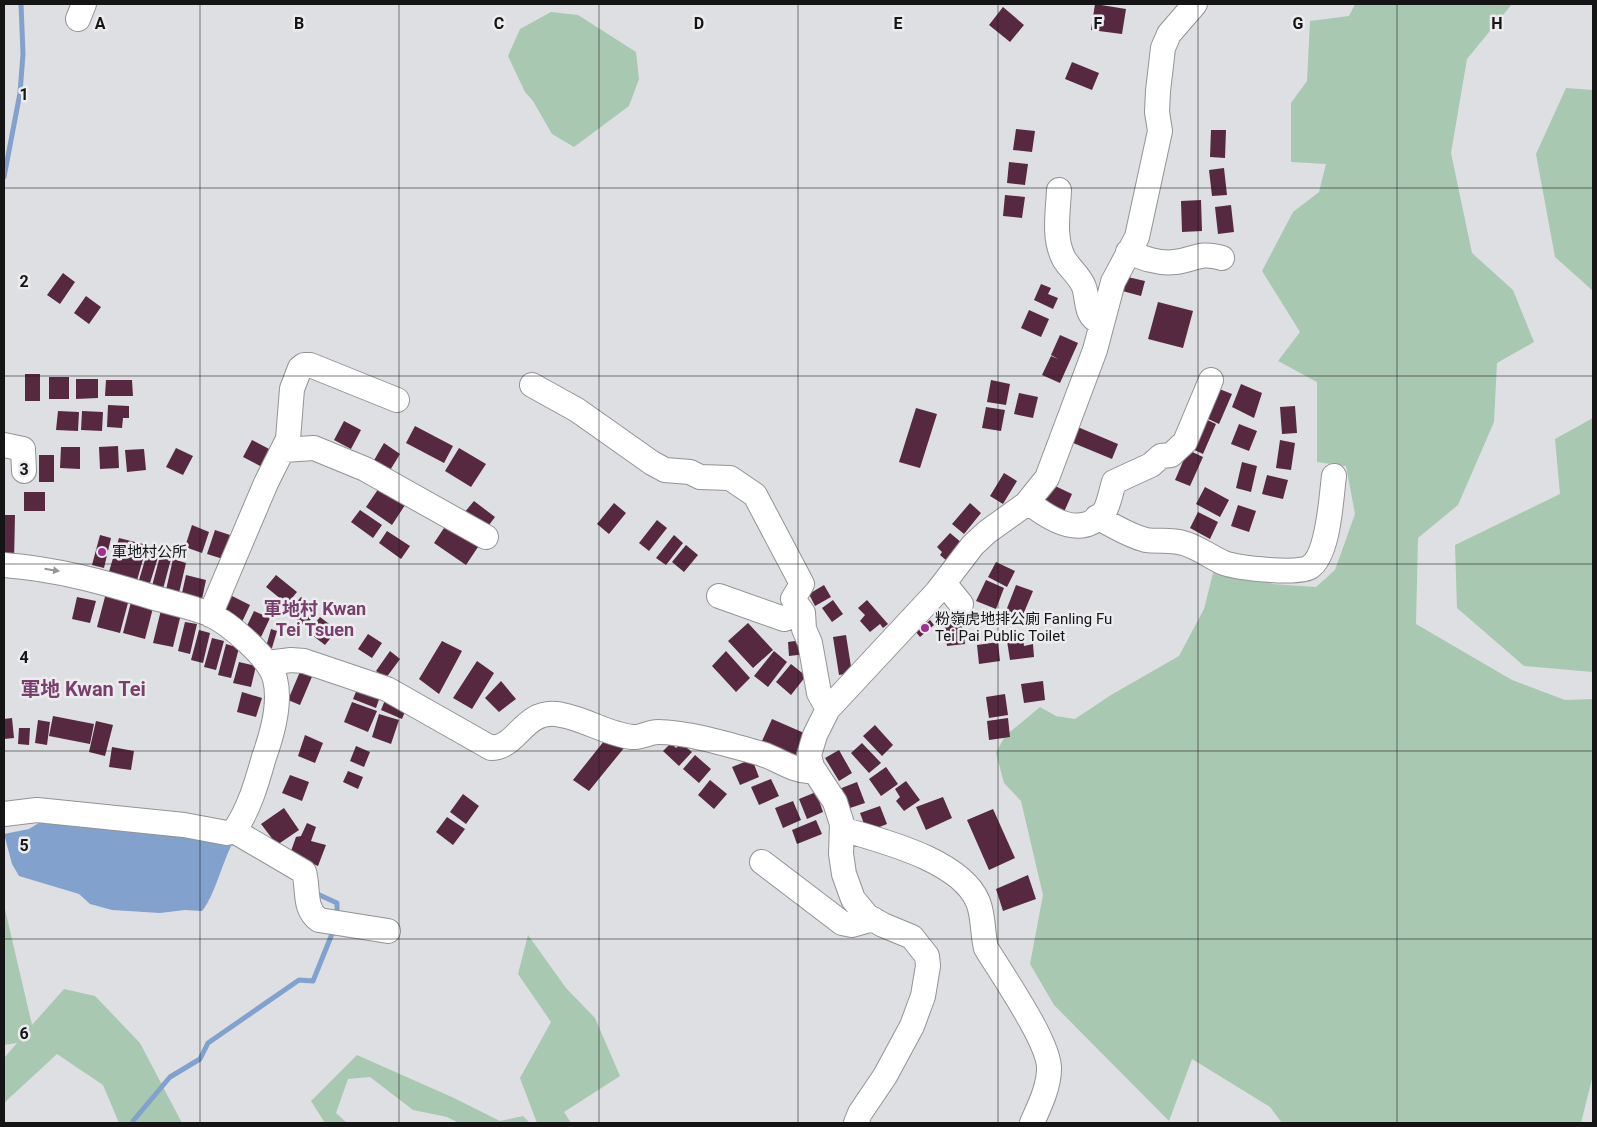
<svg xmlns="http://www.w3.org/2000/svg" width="1597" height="1127" font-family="Roboto,'Noto Sans SC',sans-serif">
<rect width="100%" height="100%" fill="#dedfe2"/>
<path fill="#a8c8b2" d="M1355 4H1512L1467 59 1451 153 1472 253 1513 290 1534 342 1497 363 1494 422 1458 505 1418 538 1416 624 1512 680 1565 700 1593 699V1075L1581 1123H1282L1270 1107 1192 1059 1169 1121 1054 1005 1030 964 1043 895 1021 801 1004 783 996 753 1005 736 1040 707 1056 716 1075 719 1111 695 1179 656 1204 609 1215 565H1256L1272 584 1316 587 1335 570 1355 514 1346 466 1317 462V382L1278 361 1300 332 1262 271 1293 212 1319 192 1326 164 1291 162V103L1307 81 1310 21 1349 16Z
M551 12 578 15 636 52 639 79 629 106 574 147 552 134 533 101 525 92 508 56 520 29Z
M1566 88 1593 90V291L1555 257 1536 154Z
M1593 418V672L1524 666 1457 608 1455 545 1560 494 1555 439Z
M4 905 32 1025 64 989 95 996 140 1043 182 1123H119L103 1085 57 1054 4 1103V1058L17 1043 4 1045Z
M528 935 566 988 595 1018 620 1076 564 1112 571 1123H537L520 1078 551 1022 518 974Z
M357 1055 454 1098 500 1121 523 1116 530 1123H459L447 1117 413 1110 370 1077 348 1079 336 1113 347 1123H325L311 1101Z"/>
<path fill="#83a1cd" d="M47 818 221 839 232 844C222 864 214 897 202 911L185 910 160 913 112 910 90 904 79 894 19 876 12 864 4 834 29 829Z"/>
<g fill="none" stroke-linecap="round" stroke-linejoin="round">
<path stroke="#83a1cd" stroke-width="5" d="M4 177 20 93 23 54 21 4
M313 892 337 903V916
M133 1123V1121L170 1077 200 1059 208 1043 299 980 313 981 334 929"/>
</g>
<path fill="#562940" d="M1095 4 1126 9 1122 34 1091 30Z
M1003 7 1024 25 1010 42 989 25Z
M1072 62 1099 73 1092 90 1065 79Z
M1016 129 1035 131 1032 152 1013 150Z
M1211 130H1226L1225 158 1210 157Z
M1009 162 1028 164 1025 185 1007 183Z
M1224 168 1227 195 1212 196 1209 170Z
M1005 195 1025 197 1022 218 1003 216Z
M1201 200 1202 231 1182 232 1181 201Z
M1231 205 1234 232 1218 234 1215 207Z
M63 273 75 282 60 304 47 295Z
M1119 275 1145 281 1141 296 1115 289Z
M1041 284 1051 288 1048 294 1058 298 1053 309 1034 300Z
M86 296 101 307 89 324 74 313Z
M1158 302 1193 311 1183 348 1148 339Z
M1029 310 1049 319 1041 337 1021 328Z
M1060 335 1078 343 1060 383 1042 375 1051 356 1058 359 1051 355Z
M25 374H40V401H25Z
M49 377H69V399H49Z
M76 379H98V398L76 399Z
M106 380H132L133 396H105Z
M991 380 1010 384 1006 405 987 402Z
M1241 384 1262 393 1254 418 1232 407Z
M1217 388 1232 394 1219 424 1204 417Z
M1019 393 1038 397 1033 418 1014 414Z
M108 405 129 406V418H123L122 428 107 427Z
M1295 406 1297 433 1282 434 1280 407Z
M986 407 1005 410 1001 431 982 428Z
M916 408 937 414 920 468 899 462Z
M58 411 79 412 78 431 56 430Z
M82 411 103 412 102 431 81 430Z
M1201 417 1216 424 1203 454 1188 447Z
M344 421 361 430 351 449 334 440Z
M1239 424 1257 431 1249 451 1231 444Z
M1073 425 1118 444 1112 459 1066 440Z
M415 426 453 446 444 463 406 443Z
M252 440 271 450 262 467 243 457Z
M1280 440 1295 443 1291 470 1276 468Z
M384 443 400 454 389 472 373 462Z
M118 446 119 468 100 469 99 447Z
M61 447H80V469L60 468Z
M176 448 193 456 183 475 166 467Z
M459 448 486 464 471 487 445 471Z
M144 449 146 470 127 472 125 450Z
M1188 450 1203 457 1190 486 1175 480Z
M39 455H54V482H39Z
M1242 462 1257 466 1251 492 1236 488Z
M1004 473 1017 481 1003 504 990 496Z
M1267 475 1288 480 1283 499 1262 494Z
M1051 484 1072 494 1064 512 1043 502Z
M381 485 407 502 392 525 366 507Z
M1205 487 1229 500 1220 517 1196 504Z
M24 492H45V511H24Z
M474 501 495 517 486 529 464 513Z
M614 503 626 513 609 534 597 524Z
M970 503 981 513 964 534 952 524Z
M1238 505 1256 511 1249 532 1231 526Z
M360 510 382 525 373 538 351 522Z
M1198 512 1218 522 1210 539 1190 528Z
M4 515H15L14 561H4Z
M657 520 667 528 649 551 639 543Z
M192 525 209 532 202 553 185 547Z
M446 525 478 547 466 565 434 543Z
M215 530 230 535 223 559 207 554Z
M387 531 410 546 401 559 379 543Z
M950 533 962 543 947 561 940 555 942 552 937 547Z
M100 535 111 538 104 568 92 565Z
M674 535 683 543 666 565 656 558Z
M119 538 147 545 136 584 108 575Z
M686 545 698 555 684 572 672 562Z
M148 550 159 554 150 583 139 580Z
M160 556 171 559 163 589 152 586Z
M173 559 186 563 179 593 166 590Z
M996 562 1015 571 1007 587 988 577Z
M186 575 206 580 202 599 182 593Z
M276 575 297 592 287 604 266 587Z
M986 580 1004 588 996 609 976 601Z
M824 585 831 597 815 606 809 594Z
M1016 585 1033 591 1020 622 1004 616Z
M106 593 129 599 120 633 97 627Z
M232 596 250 605 242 622 224 613Z
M77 597 96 601 90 623 72 619Z
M301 597 318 611 305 626 288 612Z
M833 600 843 614 832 622 822 608Z
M867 600 888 624 883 628 880 624 870 632 860 621 865 615 858 608Z
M131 602 153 608 145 639 123 633Z
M161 610 181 614 173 647 153 643Z
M254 611 270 618 261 637 245 630Z
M320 617 337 630 325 645 308 632Z
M930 620 934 625 920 637 916 632Z
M962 621 965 644 947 646 944 624Z
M185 622 197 624 190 654 178 651Z
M748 623 773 650 753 668 728 641Z
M271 629 277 631 272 648 266 647Z
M199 630 210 633 203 663 191 660Z
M368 634 382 643 372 658 358 649Z
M846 635 852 673 839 675 833 637Z
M212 638 224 641 216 670 204 667Z
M1023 639 1024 646 1033 644 1034 657 1010 660 1007 641Z
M802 640 806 654 789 656 788 642Z
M442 641 462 651 439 694 419 679Z
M998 642 1000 661 979 664 977 645Z
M226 644 239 648 231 678 218 675Z
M390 651 400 659 386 678 376 671Z
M726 651 750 678 736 692 712 666Z
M774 651 787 662 768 687 754 676Z
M477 661 494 673 472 709 453 698Z
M239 662 256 666 251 687 233 683Z
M791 664 806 676 791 695 776 682Z
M302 667 314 672 300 705 288 700Z
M501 681 516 699 499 712 485 698Z
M1043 681 1045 700 1024 703 1021 684Z
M360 682 382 691 376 708 353 699Z
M242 692 262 698 256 717 237 712Z
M1005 694 1008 715 989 718 986 697Z
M387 695 408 704 402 719 381 710Z
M352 702 377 711 368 732 344 722Z
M379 714 399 720 391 744 372 737Z
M53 716 94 724 90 744 49 736Z
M12 718 14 738 4 739V719Z
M1008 718 1010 737 989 740 987 721Z
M772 719 811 736 802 758 762 741Z
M38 720 50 722 47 745 35 743Z
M96 721 113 725 105 756 89 752Z
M875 725 893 745 882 756 863 736Z
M19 728H30L29 745 18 744Z
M305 735 323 743 315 763 298 756Z
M608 736 624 748 589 791 573 780Z
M671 743 676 748 681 743 692 752 679 766 663 751Z
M862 743 881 763 869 773 851 753Z
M356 746 370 752 364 767 350 761Z
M112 747 134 751 131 770 109 767Z
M839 750 852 773 839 781 825 758Z
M695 755 711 769 699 783 683 769Z
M752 759 759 777 740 785 732 767Z
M886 767 898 784 881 796 869 779Z
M348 771 363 777 358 789 343 782Z
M290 775 309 782 302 801 282 793Z
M771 779 779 796 759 805 751 787Z
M710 780 727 794 714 809 698 795Z
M906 781 920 800 904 811 896 801 900 797 895 789Z
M857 782 865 803 847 809 839 789Z
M816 792 823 812 807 819 799 799Z
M463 794 479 806 466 824 450 812Z
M943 797 952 818 926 830 916 807Z
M793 801 801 820 783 828 775 808Z
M880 806 887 824 867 832 860 813Z
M284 808 299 830 277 845 261 824Z
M993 809 1015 858 989 870 967 820Z
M447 817 465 829 453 845 436 832Z
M816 820 822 834 797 844 792 830Z
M307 823 316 827 311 841 326 845 318 866 290 854 296 837 301 836Z
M1028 875 1036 899 1003 911 996 889Z"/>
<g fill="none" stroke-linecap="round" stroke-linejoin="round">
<defs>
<path id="minor" d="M78 19 84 4
M1059 190C1058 213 1053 238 1064 259 1070 269 1080 276 1084 287 1089 302 1084 315 1101 323
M1128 252C1143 258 1158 264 1175 262 1195 260 1199 251 1222 258
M532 385 577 410 652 463 665 470 690 472 700 477 730 478 755 495 802 584 793 599 803 613 804 629 810 643 819 693 828 709
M4 445 23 449 24 471
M283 450 314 448 365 469 486 537
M1028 502C1049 519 1081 540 1104 512 1109 505 1111 491 1114 482L1151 465 1161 456 1171 455 1185 442 1211 380
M1097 517C1112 525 1129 536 1146 540 1159 542 1170 539 1183 543 1198 547 1210 557 1224 563 1238 568 1300 575 1310 567 1329 554 1331 498 1334 476
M4 565C57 569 104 582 155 598 172 603 192 607 209 614 229 623 270 658 275 679 281 703 272 735 264 757 257 782 249 810 234 831L227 833 184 825 37 810 4 814
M944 583 961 604
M719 596 784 619 803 613
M210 615 266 483 288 439 292 389 300 368 304 365H310L397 400
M268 663 291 660 304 661 387 689 491 748C517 748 523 711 556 714 582 717 606 734 632 737 641 738 649 732 658 732 688 732 733 746 762 754 778 759 791 770 808 771L812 767
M842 829C882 841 961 860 978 902 984 917 982 932 986 948 1001 973 1050 1043 1049 1069 1049 1087 1039 1107 1032 1123
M234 831 304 872C309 889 303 909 319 920L388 931
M762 862 842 923 852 925 873 919
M856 1123 860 1113 885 1076 912 1026 923 996 928 966 927 956 912 937 883 925 867 916 853 899 844 874 841 854 842 824 835 802 812 767 809 755 815 735 828 709 937 592 973 545 987 532 1026 504 1047 478 1095 350 1113 282 1137 237 1160 131 1157 112 1158 91 1163 48 1169 34 1195 4"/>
</defs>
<use href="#minor" stroke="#939396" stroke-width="26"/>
<use href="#minor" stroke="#fff" stroke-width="24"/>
</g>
<defs><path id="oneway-solid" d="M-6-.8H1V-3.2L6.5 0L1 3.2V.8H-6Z" transform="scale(1.25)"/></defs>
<use fill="#969696" href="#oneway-solid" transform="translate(52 570) rotate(9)"/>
<path fill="none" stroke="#151516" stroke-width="1" stroke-opacity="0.55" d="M200 4V1123M399 4V1123M599 4V1123M798 4V1123M998 4V1123M1198 4V1123M1397 4V1123M4 188H1593M4 376H1593M4 564H1593M4 751H1593M4 939H1593"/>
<g fill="#a1318e" stroke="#ececef" stroke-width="2">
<circle cx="102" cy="552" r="5"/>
<circle cx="925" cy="628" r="5"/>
</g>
<g text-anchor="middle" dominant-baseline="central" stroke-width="5" stroke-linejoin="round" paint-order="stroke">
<g font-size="15" fill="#151516" stroke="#ececef" text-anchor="start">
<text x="112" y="552">軍地村公所</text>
<text x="935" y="619">粉嶺虎地排公廁 Fanling Fu<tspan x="935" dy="17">Tei Pai Public Toilet</tspan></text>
</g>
<g font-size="18" font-weight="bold" fill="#783f6c" stroke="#ececef">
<text x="315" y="608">軍地村 Kwan<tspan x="315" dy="21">Tei Tsuen</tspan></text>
</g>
<g font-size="20" font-weight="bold" fill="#783f6c" stroke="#ececef">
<text x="83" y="689">軍地 Kwan Tei</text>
</g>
</g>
<g font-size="16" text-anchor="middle" font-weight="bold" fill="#151516" stroke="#ececef" stroke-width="5" stroke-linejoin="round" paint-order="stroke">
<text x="100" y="29">A</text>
<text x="299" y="29">B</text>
<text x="499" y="29">C</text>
<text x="699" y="29">D</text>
<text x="898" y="29">E</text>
<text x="1098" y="29">F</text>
<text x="1298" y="29">G</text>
<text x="1497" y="29">H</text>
<text x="24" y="100">1</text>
<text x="24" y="287">2</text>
<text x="24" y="475">3</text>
<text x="24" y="663">4</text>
<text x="24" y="851">5</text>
<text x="24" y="1039">6</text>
</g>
<rect width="1597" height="1127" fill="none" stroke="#151516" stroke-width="10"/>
</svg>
